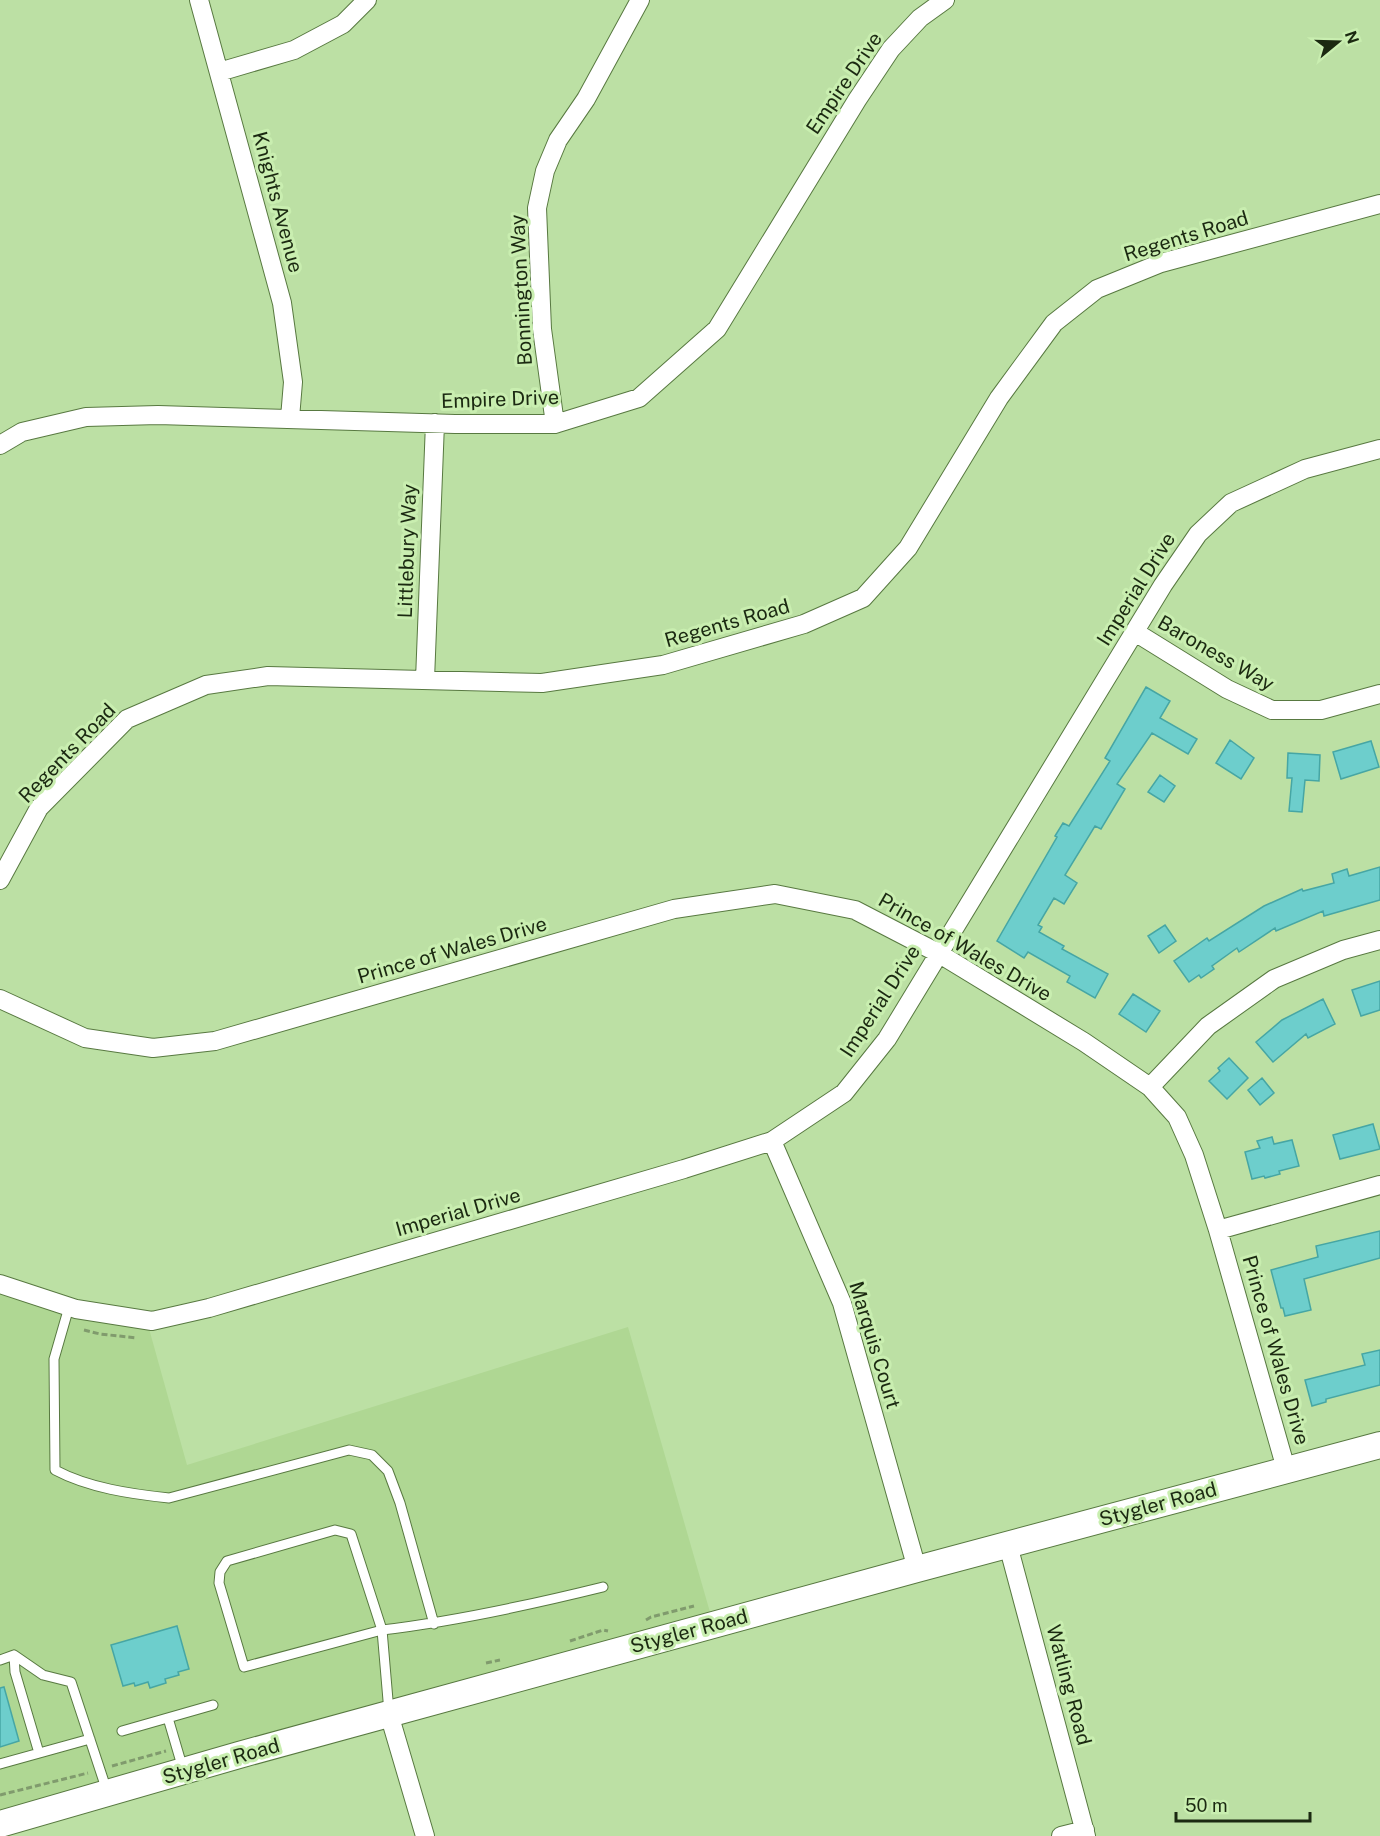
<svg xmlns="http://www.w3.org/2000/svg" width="1380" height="1836" font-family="'Public Sans',sans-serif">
<rect width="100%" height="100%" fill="#bce0a4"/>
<path fill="#afd793" d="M0 1287 148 1325 187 1465 628 1327 716 1633 126 1798 0 1836Z"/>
<path fill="#6dcecc" stroke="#46a6a4" stroke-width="1.5" d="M1146 687 1170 701 1160 718 1197 739 1188 754 1152 733 1117 784 1125 789 1101 829 1095 826 1065 875 1077 883 1064 904 1054 898 1038 925 1042 927 1039 932 1064 946 1062 949 1108 974 1095 998 1067 982 1070 976 1028 952 1024 958 997 941 1057 837 1055 836 1063 823 1069 826 1110 761 1105 758Z
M1230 740 1254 758 1241 779 1216 763Z
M1371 741 1379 767 1341 779 1333 752Z
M1288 753 1320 755 1319 781 1305 780 1302 812 1289 811 1292 778H1287Z
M1160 775 1175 786 1164 802 1148 792Z
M1380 867V900L1324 916 1323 911 1276 931 1275 928 1239 952 1237 948 1212 966 1214 969 1201 978 1199 975 1189 982 1174 961 1207 938 1209 941 1264 906 1302 889 1303 891 1334 883 1332 874 1347 869 1349 876Z
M1165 925 1176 941 1159 953 1148 936Z
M1380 981V1010L1361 1016 1352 990Z
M1133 994 1160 1011 1146 1032 1119 1014Z
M1323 999 1335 1024 1308 1038 1306 1034 1273 1062 1256 1042 1282 1020Z
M1229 1058 1248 1078 1227 1099 1209 1081 1220 1071 1218 1068Z
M1262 1078 1274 1093 1260 1105 1248 1090Z
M1373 1124 1380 1149 1340 1159 1333 1135Z
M1272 1137 1274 1144 1292 1140 1299 1166 1279 1171 1280 1174 1265 1178 1264 1176 1252 1179 1245 1152 1260 1148 1257 1141Z
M1380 1231V1258L1304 1279 1311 1310 1285 1316 1283 1308H1281L1271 1270 1318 1257 1316 1246Z
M1380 1350V1385L1326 1399V1402L1312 1406 1305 1380 1365 1365 1362 1354Z
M177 1626 189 1669 178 1672 179 1675 165 1679 166 1683 150 1688 148 1682 135 1686 134 1683 123 1686 111 1645Z
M4 1687 19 1741 0 1747V1688Z"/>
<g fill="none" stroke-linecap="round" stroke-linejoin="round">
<defs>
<path id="lane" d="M69 1307 54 1359 55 1470C89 1488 131 1494 169 1498L349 1450 372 1455 388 1471 400 1503 434 1624
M14 1655 15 1672 39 1753
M0 1660 14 1655 43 1675 71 1682 107 1791
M389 1712 382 1630 244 1667 219 1583 220 1572 227 1561 335 1530 351 1534 382 1630C457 1621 530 1605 603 1587
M168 1718 183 1769
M122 1731 213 1705
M0 1764 90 1739"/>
<path id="street" d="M199 0 282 303 293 382 290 418
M219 72 294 50 343 24 367 0
M555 424 542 329 537 208 545 171 558 140 586 99 640 0
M0 445 22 432 86 417 158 415 455 424H555L639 398 717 329 857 100 891 49 920 18 945 0
M1135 632 1227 689 1272 710H1321L1380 694
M425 680 435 423
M0 880 39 808 127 719 206 685 268 676 542 683 663 665 804 624 863 598 908 548 999 398 1054 323 1097 289 1161 263 1380 204
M0 999 85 1038 153 1048 215 1041 674 909 775 894 855 910 938 953 1084 1042 1150 1087 1177 1117 1194 1155 1218 1230 1286 1469
M1150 1087 1208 1026 1274 979 1343 950 1380 940
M772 1141 842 1303 917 1569
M1218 1230 1380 1185
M0 1284 76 1309 152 1321 209 1308 684 1169 772 1141 844 1093 887 1039 1163 585 1198 534 1231 503 1305 469 1380 449
M1008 1545 1086 1836
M389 1714 425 1836
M1061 1836 1085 1830"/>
<path id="secondary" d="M0 1824 239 1755 917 1569 1380 1445"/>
</defs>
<use href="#lane" stroke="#587941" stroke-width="11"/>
<use href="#street" stroke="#587941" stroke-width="20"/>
<use href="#secondary" stroke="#587941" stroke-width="28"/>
<path stroke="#809b6d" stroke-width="3" stroke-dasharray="6 3" stroke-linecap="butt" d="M84 1330 100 1334 137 1338
M646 1620 651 1617 694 1606
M570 1641 603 1630 608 1631
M486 1663 500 1660
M112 1766 166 1751
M0 1795 88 1773"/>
<use href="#lane" stroke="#fff" stroke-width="9"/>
<use href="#street" stroke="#fff" stroke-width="18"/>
<use href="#secondary" stroke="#fff" stroke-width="26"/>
</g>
<g text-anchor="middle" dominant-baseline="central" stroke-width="6" stroke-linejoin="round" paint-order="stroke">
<g font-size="20" fill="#1b2911" stroke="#c9eeb0">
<text transform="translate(844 83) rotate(-56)">Empire Drive</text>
<text transform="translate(278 202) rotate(75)">Knights Avenue</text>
<text transform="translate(1186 236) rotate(-17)">Regents Road</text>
<text transform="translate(521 290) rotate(-93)">Bonnington Way</text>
<text transform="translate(500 399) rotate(-2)">Empire Drive</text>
<text transform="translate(407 551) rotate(-88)">Littlebury Way</text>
<text transform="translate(1136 589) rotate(-58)">Imperial Drive</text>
<text transform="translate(727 623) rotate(-16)">Regents Road</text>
<text transform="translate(1216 653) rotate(30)">Baroness Way</text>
<text transform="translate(67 753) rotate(-46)">Regents Road</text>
<text transform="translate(965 947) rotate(30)">Prince of Wales Drive</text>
<text transform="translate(452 950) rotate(-16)">Prince of Wales Drive</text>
<text transform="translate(880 1001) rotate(-57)">Imperial Drive</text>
<text transform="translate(458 1212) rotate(-16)">Imperial Drive</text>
<text transform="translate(875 1345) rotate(73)">Marquis Court</text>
<text transform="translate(1276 1350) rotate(74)">Prince of Wales Drive</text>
<text transform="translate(1158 1504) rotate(-15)">Stygler Road</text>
<text transform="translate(689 1631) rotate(-15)">Stygler Road</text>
<text transform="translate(1069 1685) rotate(75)">Watling Road</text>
<text transform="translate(221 1761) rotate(-16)">Stygler Road</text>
</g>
</g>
<g transform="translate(1338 42) rotate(71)" stroke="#c9eeb0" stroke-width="4.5" paint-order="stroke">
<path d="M0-4.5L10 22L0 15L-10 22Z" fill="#1b2911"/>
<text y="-9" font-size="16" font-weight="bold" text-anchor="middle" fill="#1b2911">N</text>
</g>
<path d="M1176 1812v9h134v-9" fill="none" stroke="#1b2911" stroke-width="3"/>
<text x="1185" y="1812" font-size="18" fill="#1b2911" stroke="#c9eeb0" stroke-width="4.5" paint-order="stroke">50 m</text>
</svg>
